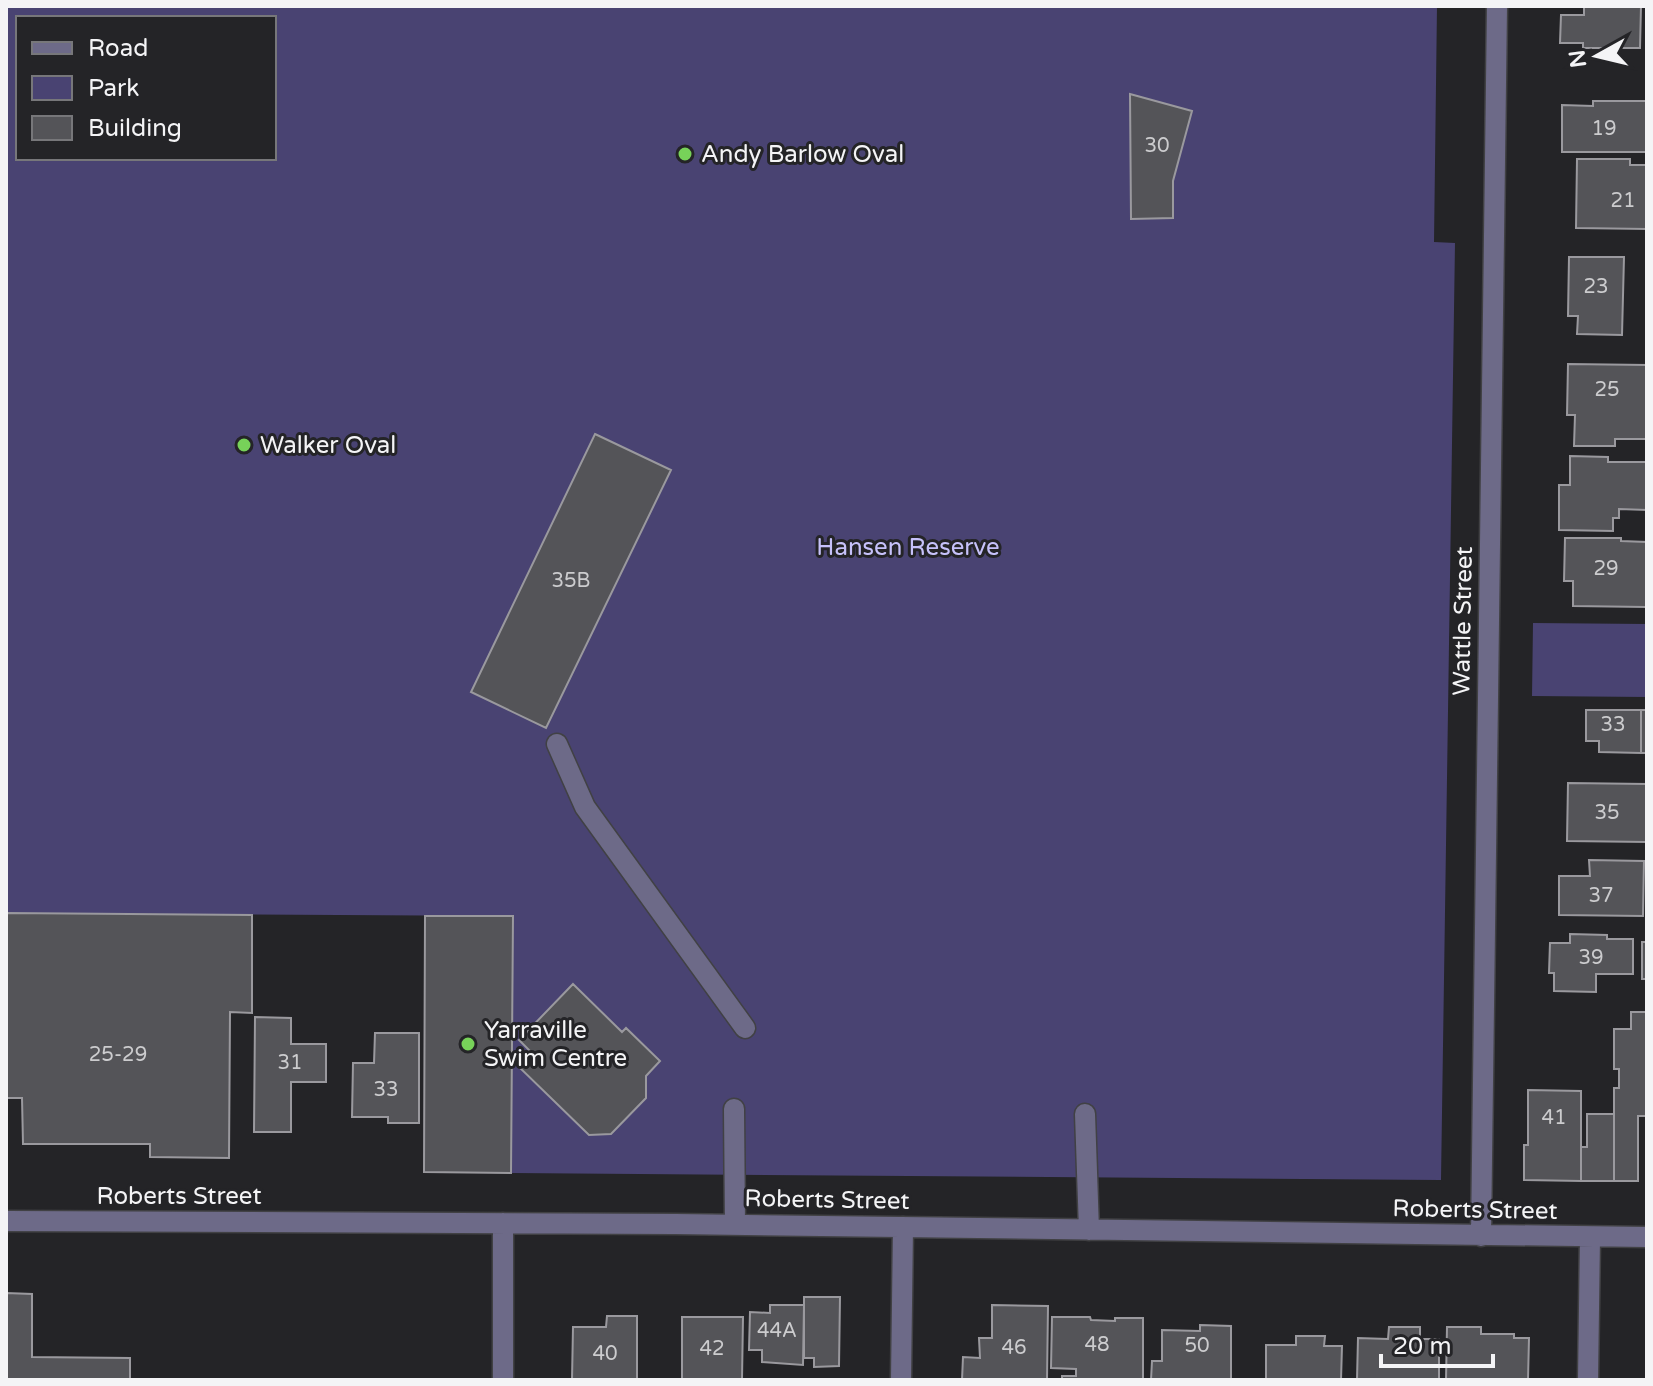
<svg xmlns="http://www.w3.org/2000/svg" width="1653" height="1386" font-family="'Varela Round',sans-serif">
<rect width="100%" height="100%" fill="#242427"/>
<path fill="#494372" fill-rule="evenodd" d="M6 6H1437L1434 242 1455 243 1441 1180 511 1173 513 916 6 913ZM18 18H274V158H18Z
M1533 623 1647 624V697L1532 696Z"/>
<path fill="#545458" stroke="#9a999e" stroke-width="2" d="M1584 6H1641L1640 48H1583V43H1560L1561 15H1584Z
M1130 94 1192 111 1173 181V218L1131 219Z
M1593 101H1647V152H1562V105L1593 106Z
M1577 159H1630V165H1647V229L1576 228Z
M1569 257H1624L1622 335 1577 334 1578 316H1568Z
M1568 364 1647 365V439H1615V446H1574L1575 415H1567Z
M595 434 671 470 546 728 471 692Z
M1570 456 1608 457V462H1647V510L1619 509V518H1613V531L1559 530V485H1570Z
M1565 538H1621V541L1647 542 1646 607 1573 606V581H1564Z
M1586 710H1641V753L1599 752V741H1586Z
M1641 710H1647V753H1641Z
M1568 783 1647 784V842L1567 841Z
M1589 860 1644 861 1643 916 1559 915V876H1590Z
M6 913 252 915V1013L230 1012 229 1158 150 1157V1144H23L22 1098H6Z
M425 916H513L511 1173 424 1172Z
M1570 934 1607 935V939H1633V974H1596V992L1554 991V973H1549L1550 943H1570Z
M1642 942H1647V979H1642Z
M573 984 622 1032 626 1028 660 1061 646 1076V1098L611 1134 589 1135 518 1066 531 1052 519 1040Z
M1631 1012H1647L1646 1116H1638V1181H1614V1088H1619V1069H1614V1029H1631Z
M255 1017 291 1018V1044H326V1082H291V1132H254Z
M375 1033H419V1123H388V1117H352L353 1063H374Z
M1528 1090 1581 1091V1181L1524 1180V1145H1528Z
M1587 1114H1614V1181H1581V1147H1587Z
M6 1293 32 1294V1357L130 1358V1380H6Z
M804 1297H840L839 1366 814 1367V1358H804Z
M770 1305H804L803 1365 762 1362V1350H749L750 1312 770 1313Z
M992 1305 1048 1306 1047 1380H962L963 1357 980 1358 979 1338H992Z
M607 1316H637V1380H572L573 1327H606Z
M682 1317H743L742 1380H682Z
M1052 1317H1090L1091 1320 1115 1321V1318H1143V1380H1062V1376H1076V1369L1051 1368Z
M1200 1325 1231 1326V1380H1151L1152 1361H1162V1330L1200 1331Z
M1389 1327H1420V1339H1439V1380H1357L1358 1338 1388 1339Z
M1447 1327H1481V1334H1514V1338H1529L1528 1380H1446Z
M1296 1336H1325L1324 1346H1342L1341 1380H1266V1345H1296Z"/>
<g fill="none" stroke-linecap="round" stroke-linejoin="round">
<defs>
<path id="minor" d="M557 744 585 807 745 1028
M734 1109 735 1225
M1085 1114 1089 1230
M6 1221 675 1224 1647 1237
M1481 1236 1497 6
M503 1380V1223
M901 1380 903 1227
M1588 1380 1590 1237"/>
</defs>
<use href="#minor" stroke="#414144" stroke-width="23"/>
<use href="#minor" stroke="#6d6a88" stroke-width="20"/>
</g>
<g fill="#77d259" stroke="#242427" stroke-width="3">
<circle cx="685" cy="154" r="8"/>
<circle cx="244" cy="445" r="8"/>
<circle cx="468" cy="1044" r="8"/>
</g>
<g text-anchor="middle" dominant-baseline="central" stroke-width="6" stroke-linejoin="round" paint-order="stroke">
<g font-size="20" fill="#ccccce">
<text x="1604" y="129">19</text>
<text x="1157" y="146">30</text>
<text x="1623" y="201">21</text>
<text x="1596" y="287">23</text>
<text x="1607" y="390">25</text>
<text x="1606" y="569">29</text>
<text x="571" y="581">35B</text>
<text x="1613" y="725">33</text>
<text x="1607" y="813">35</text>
<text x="1601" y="896">37</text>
<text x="1591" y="958">39</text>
<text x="118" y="1055">25-29</text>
<text x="290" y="1063">31</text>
<text x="386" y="1090">33</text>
<text x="1554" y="1118">41</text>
<text x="777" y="1331">44A</text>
<text x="1097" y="1345">48</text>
<text x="1197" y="1346">50</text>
<text x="1014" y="1348">46</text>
<text x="712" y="1349">42</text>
<text x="605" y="1354">40</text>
</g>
<g font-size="24" fill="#f4f4f6" stroke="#242427" text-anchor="start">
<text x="701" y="154">Andy Barlow Oval</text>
<text x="260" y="445">Walker Oval</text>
<text x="484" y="1030">Yarraville<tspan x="484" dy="28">Swim Centre</tspan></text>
</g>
<g font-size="24" fill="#c6c1fa" stroke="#242427">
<text x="908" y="547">Hansen Reserve</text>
</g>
<g font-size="24" fill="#f4f4f6" stroke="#242427">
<text transform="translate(1463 621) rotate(-89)">Wattle Street</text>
<text x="179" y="1196">Roberts Street</text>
<text transform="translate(827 1200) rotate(1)">Roberts Street</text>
<text transform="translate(1475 1210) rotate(1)">Roberts Street</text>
</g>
</g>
<rect width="1653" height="1386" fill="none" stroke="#f4f4f6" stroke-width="16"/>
<rect x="16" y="16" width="260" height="144" fill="#242427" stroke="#77777a" stroke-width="2"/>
<rect x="32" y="42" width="40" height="12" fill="#6d6a88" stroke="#77777a" stroke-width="2"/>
<text x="88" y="56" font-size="24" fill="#f4f4f6">Road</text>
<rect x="32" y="76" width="40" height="24" fill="#494372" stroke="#77777a" stroke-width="2"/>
<text x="88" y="96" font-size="24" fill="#f4f4f6">Park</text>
<rect x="32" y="116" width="40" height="24" fill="#545458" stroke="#77777a" stroke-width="2"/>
<text x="88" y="136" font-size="24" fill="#f4f4f6">Building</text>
<g transform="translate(1597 56) rotate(262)" stroke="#242427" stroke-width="6" paint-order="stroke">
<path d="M0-6L14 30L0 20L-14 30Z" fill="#f4f4f6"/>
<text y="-12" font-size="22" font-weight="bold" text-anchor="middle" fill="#f4f4f6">N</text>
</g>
<path d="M1381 1354v12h112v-12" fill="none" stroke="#f4f4f6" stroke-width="4"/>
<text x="1393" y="1354" font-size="24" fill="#f4f4f6" stroke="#242427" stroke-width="6" paint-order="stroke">20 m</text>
</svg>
